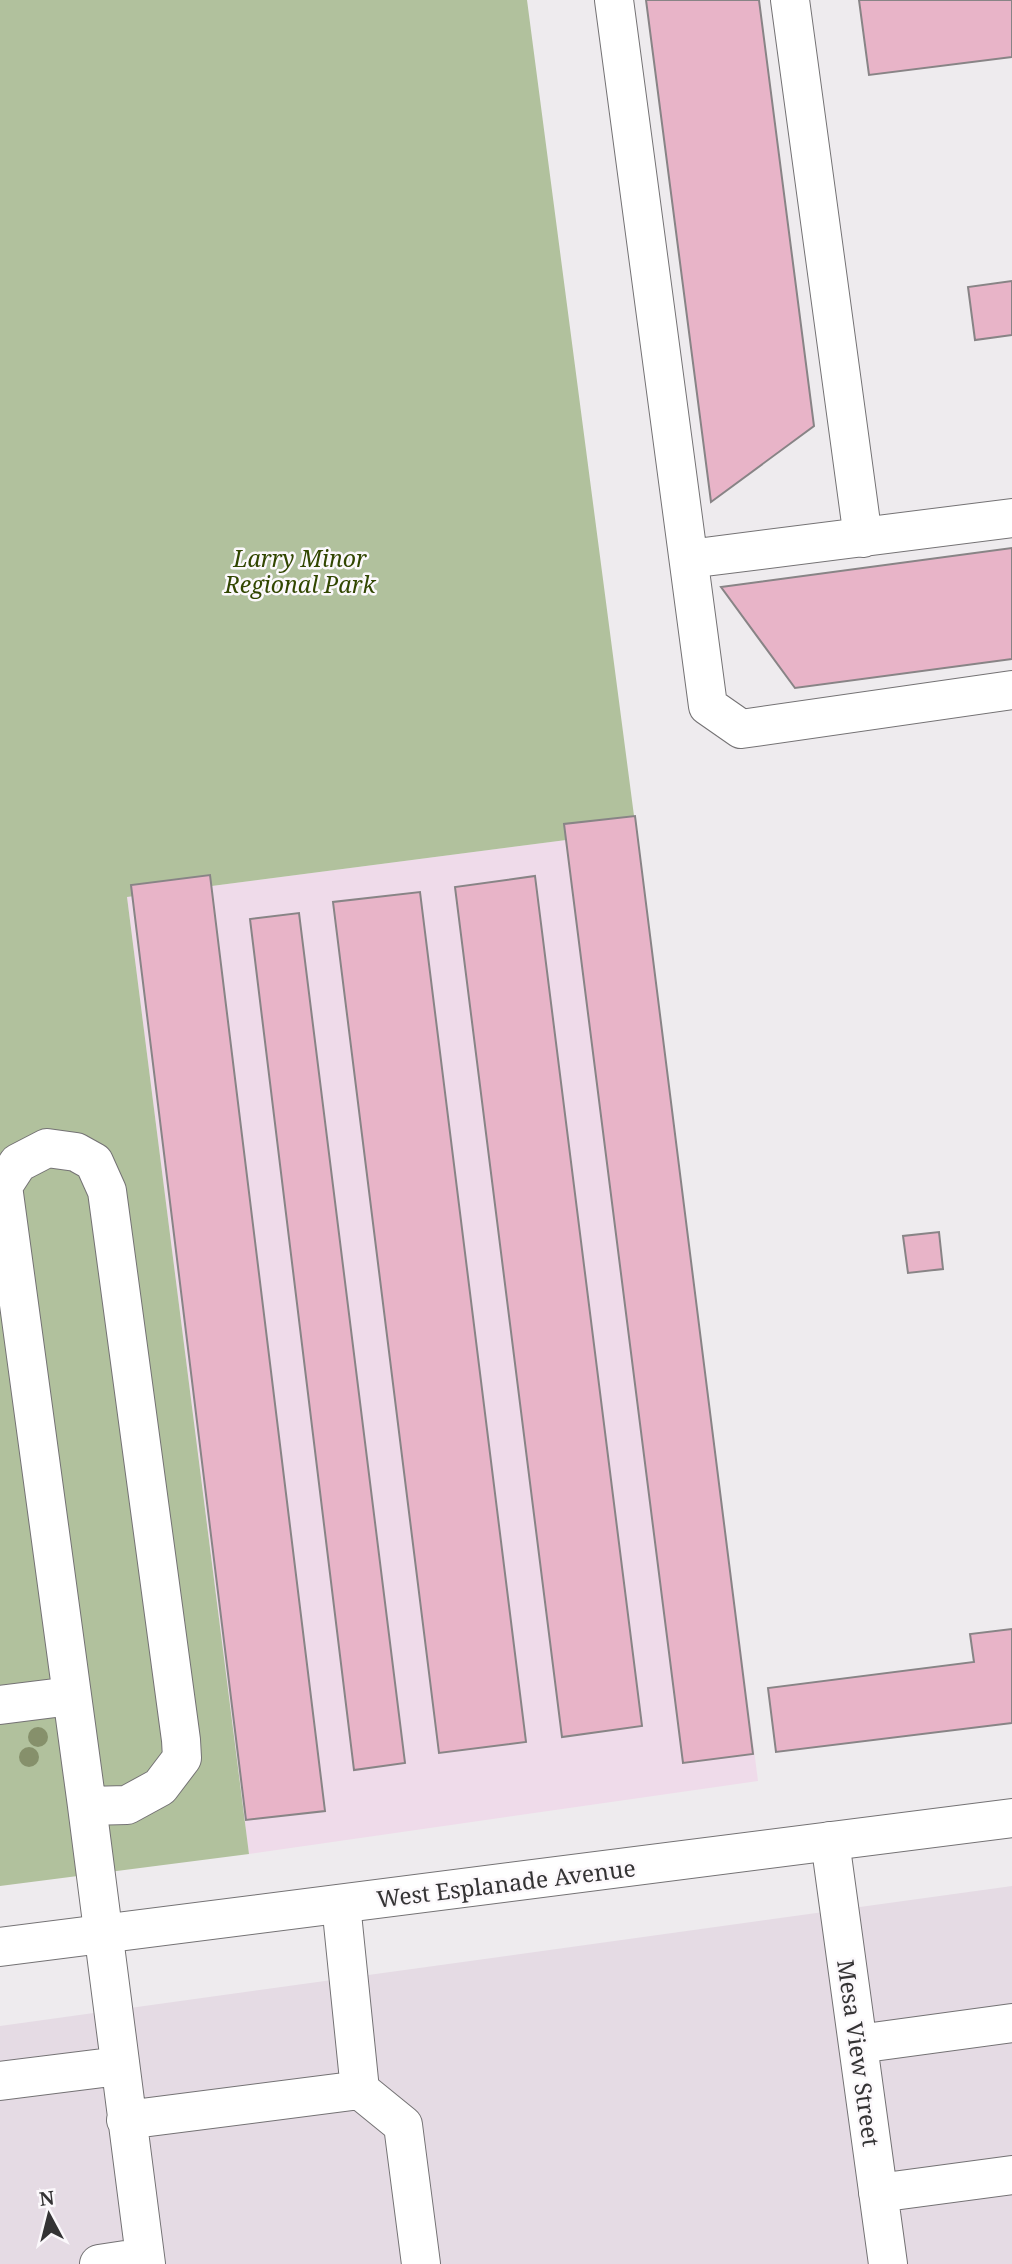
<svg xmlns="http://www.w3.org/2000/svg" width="1012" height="2264" font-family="'Noto Serif',serif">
<rect width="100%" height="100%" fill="#eeebee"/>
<path fill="#efdbea" d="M636 831 758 1781 249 1854 127 897Z"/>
<path fill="#e5dbe4" d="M1012 1886V2264H0V2026Z"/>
<path fill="#b1c19d" d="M0 0H527L636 831 127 897 249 1854 0 1886Z"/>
<path fill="#e8b4c8" stroke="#888486" stroke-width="2" d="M646 0H759L814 426 711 502Z
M859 0H1012V57L869 75Z
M1012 281V335L975 340 968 287Z
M1012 548V659L795 688 721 587Z
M635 816 753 1754 683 1763 564 824Z
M210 875 325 1811 246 1820 131 885Z
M535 876 642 1726 562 1737 455 887Z
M420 892 526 1742 439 1753 333 902Z
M299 913 405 1763 354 1770 250 919Z
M939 1232 943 1269 908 1273 903 1236Z
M1012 1629V1723L776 1752 768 1688 974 1662 970 1634Z"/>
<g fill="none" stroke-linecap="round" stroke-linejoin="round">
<defs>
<path id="minor" d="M614 0 708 706 741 729 1012 690
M790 0 863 538
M689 559 1012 518
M0 1705 71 1696
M87 1806 3 1186 18 1163 47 1148 76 1152 94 1162 107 1191 181 1740 182 1758 160 1787 127 1805 87 1806 146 2264
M830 1841 888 2264
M858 2044 1012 2023
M0 2081 119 2066
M360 2090 403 2125 421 2264
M126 2120 360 2090 341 1904
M878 2193 1012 2175
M99 2264 145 2257"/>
<path id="major" d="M0 1947 1012 1818"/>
</defs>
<use href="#minor" stroke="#747274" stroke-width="40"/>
<use href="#major" stroke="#747274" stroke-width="40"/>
<use href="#minor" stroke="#fff" stroke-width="38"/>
<use href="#major" stroke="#fff" stroke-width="38"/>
</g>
<g fill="#86906b">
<circle cx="38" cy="1737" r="10"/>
<circle cx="29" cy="1757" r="10"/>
</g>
<g text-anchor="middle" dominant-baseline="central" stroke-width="5" stroke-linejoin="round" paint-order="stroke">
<g font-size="23" font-style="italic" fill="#314600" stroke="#fbf8fb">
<text x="300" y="558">Larry Minor<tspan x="300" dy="26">Regional Park</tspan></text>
</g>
<g font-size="23" fill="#343334" stroke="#fbf8fb">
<text transform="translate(506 1883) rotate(-7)">West Esplanade Avenue</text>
<text transform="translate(859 2053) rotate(82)">Mesa View Street</text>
</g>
</g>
<g transform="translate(49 2215) rotate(353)" stroke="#fbf8fb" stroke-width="5" paint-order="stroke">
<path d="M0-5L12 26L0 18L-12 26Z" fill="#343334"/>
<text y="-10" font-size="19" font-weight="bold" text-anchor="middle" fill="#343334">N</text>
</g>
</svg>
